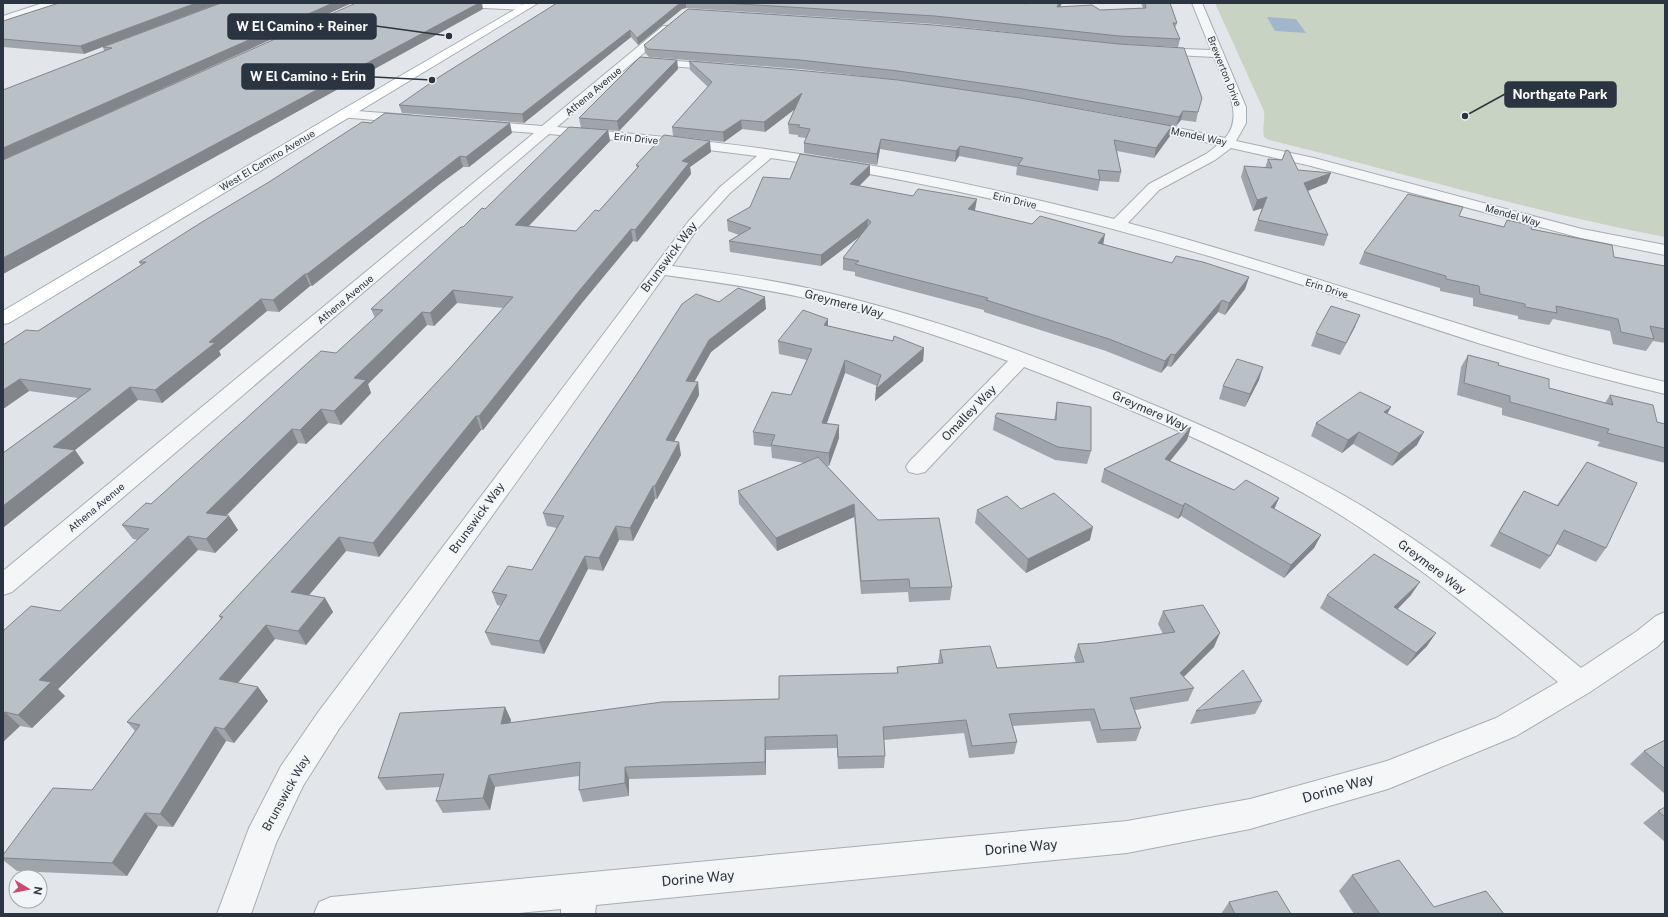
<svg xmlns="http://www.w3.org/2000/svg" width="1668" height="917" font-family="'Public Sans',sans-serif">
<rect width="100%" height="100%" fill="#e2e6ea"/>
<path fill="#c9d3c4" d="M1215 3H1665V237C1531 212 1401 172 1269 140L1264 137C1262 130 1265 119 1264 111Z"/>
<path fill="#9fb7c8" d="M1267 17 1296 19 1306 33 1275 31Z"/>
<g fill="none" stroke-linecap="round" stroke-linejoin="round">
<defs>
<path id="minor" d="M43 3H57L55 5 3 22V16Z
M436 3C450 3 524 0 531 7L526 10 441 6Z
M1192 3H1202L1246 107V123L1236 141 1314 158 1582 229 1665 245V255L1581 238 1307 165 1231 148 1215 160 1159 190 1128 223C1309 271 1482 338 1665 382V394C1603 379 1542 363 1481 344 1401 319 1322 290 1242 266 1088 219 931 181 771 158L730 193 698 228 672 266C717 272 762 278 807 288 929 315 1047 359 1161 408 1228 437 1294 466 1357 503 1437 551 1510 609 1581 668L1637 631 1656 616 1665 612V639L1657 647 1590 692 1516 736 1388 789 1250 829 1127 853 596 905 595 914H561V909L507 914H314L319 902 331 897 1127 821 1250 799 1387 761 1496 718 1558 682C1489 623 1419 565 1342 516 1291 484 1236 457 1181 432 1129 409 1077 387 1024 367L925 472 917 474 909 472 906 467 909 462 1008 361C943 337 876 315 809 299 761 288 713 282 665 275L339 729 303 786 276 843 251 914H217L249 828 281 766 319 711 688 222 720 187 757 156 660 144 549 134 12 592 3 595V571L534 133 481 129 477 128 475 125 477 122 481 121 542 126 663 26H671L672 28 671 30 557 127C640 134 724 142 806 155 910 170 1013 193 1114 219L1149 184 1206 154 1218 145 1137 127 1135 124 1137 121 1141 120 1225 138C1246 115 1223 81 1214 57L1156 54 1151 51 1156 48 1211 50Z
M648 59 719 64 725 67 719 70 644 64 643 62 644 60Z
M344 110 409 115 413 116 415 119 413 122 409 123 340 117 338 114 340 111Z"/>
<path id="major" d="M526 3H538L9 323 3 324V311L340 111Z"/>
</defs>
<use href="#minor" stroke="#a7adb4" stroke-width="2"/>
<use href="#major" stroke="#a2acb5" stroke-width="2"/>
<use href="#minor" fill="#f5f6f8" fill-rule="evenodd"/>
<use href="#major" fill="#fff" fill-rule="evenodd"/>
</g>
<path fill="#9fa5aa" d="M59 3 84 54 3 47V21Z
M221 3H352L113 111 483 9 3 274 104 51 103 47Z
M557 3H1023L1026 4 1061 5 1060 7 1100 10 1143 8 1141 3H1170L1177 23 1175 28 1180 39 1178 47 1117 44 934 24 686 8 682 9 638 45 631 37 524 123 402 113 399 105Z
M688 9 1198 112 1196 122 1181 120 1176 126H1172L1170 136 1154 158 1117 151 1121 172 1119 182 1100 181 1098 191 1016 175 1017 167 959 156 955 162 880 149 877 165 804 153V143L806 138 798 137V135L789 134 788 124 796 108 765 132 742 129 724 142 673 136 672 127 708 87 690 70 689 61 1148 121 1021 98 897 80 800 69 649 57 645 53 644 45Z
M677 60 678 69 619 131 581 128 579 118Z
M608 130 610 141 528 227 576 231 599 211 637 168 636 165 711 152 690 167 691 174 637 242 633 241 581 304 483 430H481L379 557 346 551 309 595 325 598 333 612 306 645 275 639 238 683 258 687 268 701 234 743 226 741 173 827 158 826 127 876 17 871 3 860V855L92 790 135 731 127 722 221 619 219 616 453 365 503 308 457 303 434 326 427 325 368 384 371 393 341 425 328 423 306 444 298 443 226 516H229L238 530 215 553 198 550 58 689 65 696 32 728 20 726 3 742V631L60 611 138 540 133 539 122 525 151 504 336 353 375 318 371 309 463 227 485 209Z
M512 133 469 167H463L441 183 312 286H310L279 312 267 311 219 351 221 355 162 403 138 400 75 450 84 463 4 527 3 526V453L78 398 29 391 3 409 38 331 141 265 139 262Z
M1268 159 1298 170 1327 183 1308 191 1328 235 1324 246 1254 231 1262 208 1253 211 1241 177 1244 166 1265 168Z
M870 175 859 186 975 210V211L1172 263 1249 277 1245 289 1225 315 1218 312 1171 367 1167 366 1161 373 1106 351 984 312V310L855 276V272L843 270V258L860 236 821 266 730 252 729 241 739 235 728 231 727 220 750 207 790 179Z
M1459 216 1504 227 1531 229 1614 257 1665 266V343L1653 341 1646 351 1613 344 1610 331 1553 319 1549 325 1518 319V316L1473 306V298L1440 291V288L1359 264 1364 252Z
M719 302 766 309 711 352 694 382H698L699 395 674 441 681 455 657 499H655L633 541 619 540 603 571 588 569 544 654 491 645 485 632 501 606 497 605 492 592 532 570 557 528 547 526 543 513Z
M828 319V326L924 348 923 361 875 401 876 389 877 386 845 373 827 423 839 438 829 466H827L878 520 952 587 950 600 909 602 908 592 861 594 854 517 777 551 739 504 738 491 805 463 772 458 771 447 754 445 753 432 791 395 807 360 779 354 778 341Z
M1355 327 1340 355 1311 346 1316 333Z
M1468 355 1498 365 1549 388 1605 403 1610 395 1657 422 1665 424V463L1597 446 1600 442 1502 415V408L1457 395 1461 367Z
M1259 380 1245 407 1219 399 1223 386Z
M1057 402 1091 451 1087 464 1055 460 993 430 995 417 1054 420 1055 415Z
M1391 407 1387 414 1417 445 1392 466 1353 444 1342 453 1311 436 1316 423Z
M1191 427 1187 440 1170 461 1234 490 1279 498 1274 509 1321 535 1314 548 1284 578 1181 516 1178 519 1101 482 1104 469Z
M1587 462 1606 548 1596 562 1557 544 1550 556 1540 569 1490 546 1515 504 1524 491 1557 505Z
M1021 509 1090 540 1026 573 975 523 977 510Z
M1327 595H1411L1398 609 1427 646 1407 666 1320 608Z
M1163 611 1214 647 1184 677 1194 688 1188 701 1135 710 1141 728 1136 741 1097 743 1090 721 1013 726 1017 742 1014 754 969 758 964 733 884 740 885 756 884 768 838 769 837 748 766 750V775L629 779V796L583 802 579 790V776L495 787 490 810 443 813 436 801 440 787 386 790 378 778 505 707 511 720 510 723 779 699 897 673V667L938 663 940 650 997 668 1076 663 1074 657 1078 644 1097 643 1163 634 1158 624Z
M1262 701 1255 714 1190 724 1196 711Z
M1665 740V794L1630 764 1644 751Z
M1665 807V842L1643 823 1658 811Z
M1352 875 1434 907 1504 914H1354L1339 891Z
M1229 902 1291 914H1221Z"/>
<path fill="#82868b" d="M196 3H220L84 54 80 46Z
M333 3H352L3 160V148Z
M479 3H482L483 9 3 274V258Z
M680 3H686V8L682 9 638 45 637 38Z
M1059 3H1062L1061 5 1056 14 1057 7Z
M630 30 631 37 524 123 522 114Z
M677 60 678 69 619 131 617 121Z
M802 93 803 103 765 132 764 122Z
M1183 111 1181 120 1176 126 1179 117Z
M741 120 742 129 724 142 723 132Z
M510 123 512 133 469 167 466 157Z
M1172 126 1170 136 1154 158 1156 148Z
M608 130 610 141 518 237 515 225Z
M881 139 880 149 877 165V154Z
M710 141 711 152 690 167 691 174 637 242 635 230 682 161Z
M960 146 959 156 955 162 956 151Z
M460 156 463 167 441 183 312 286 307 274 438 173Z
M870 165V175L850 195V184Z
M1331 173 1327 183 1300 194 1304 183Z
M1267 197 1263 208 1253 211 1257 200Z
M977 199 975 210 966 220 968 209Z
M868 219 867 231 821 266V255Z
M631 229 633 241 581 304 483 430 479 416 579 291Z
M1105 234 1103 246 1098 243Z
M305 274 310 286 279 312 273 300Z
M1249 277 1245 289 1225 315 1229 303Z
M453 290 457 303 434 326 430 313Z
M765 297 766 309 711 352 688 393 686 381 709 340Z
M261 299 267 311 219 351 221 355 162 403 155 390 209 342Z
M1222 300 1218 312 1171 367 1175 355Z
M422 312 427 325 368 384 371 393 341 425 334 411 354 378Z
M1360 315 1355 327 1340 355Z
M828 319V331L824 325Z
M924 348 923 361 875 401 876 389Z
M1171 354 1167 366 1161 373 1165 361Z
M845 360V373L822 436V423Z
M1263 367 1259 380 1245 407 1250 394Z
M20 379 29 391 3 409V390Z
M698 382 699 395 668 453 666 440Z
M130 387 138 400 70 454 75 450 84 463 4 527 3 525V506L53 447Z
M1391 407 1384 420V412Z
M321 409 328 423 306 444 300 430Z
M476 416 481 430 379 557 373 543Z
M839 425V438L829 466V453Z
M1191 427 1187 440 1161 472 1165 459Z
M292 429 298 443 215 527 206 513Z
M1359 432 1353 444 1342 453 1348 440Z
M1424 432 1417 445 1392 466 1399 453Z
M679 442 681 455 657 499 655 486Z
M653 486 655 499 633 541 630 528Z
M1279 498 1273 512 1271 507Z
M1185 503 1181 516 1178 519 1183 506Z
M854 504V517L777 551 776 538Z
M229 516 238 530 215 553 206 539Z
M616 526 619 540 603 571 599 558Z
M1093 527 1090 540 1026 573 1028 559Z
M1321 535 1314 548 1284 578 1291 565Z
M188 536 198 550 58 689 65 696 32 728 18 715 39 680Z
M339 537 346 551 300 606 291 592Z
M585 556 588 569 544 654 539 641Z
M1420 582 1411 595 1386 620 1394 607Z
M325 598 333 612 306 645 298 631Z
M266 625 275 639 229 693 219 679Z
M1220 633 1214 647 1174 686 1180 673Z
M1436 633 1427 646 1407 666 1416 653Z
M258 687 268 701 234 743 224 729Z
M505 707 511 720 507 737 501 724Z
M5 712 20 726 3 742V714Z
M215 727 226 741 173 827 160 814Z
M765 737 766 750V775L765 762Z
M625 767 629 779V796L625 783Z
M489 775 495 787 490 810 483 798Z
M145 813 158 826 127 876 112 863Z"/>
<path fill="#b9c0c6" stroke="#82868b" d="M59 3H196L80 46 3 39V21Z
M221 3H333L3 148V90L112 48 103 47Z
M356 3H479L3 258V160Z
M557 3H680L637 38 630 30 522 114 399 105 439 77Z
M724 3H1023L1026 4 1027 3H1059L1057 7 1092 5 1100 10 1146 8 1145 3H1170L1177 23H1173L1180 39 1119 36 935 16Z
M688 9 934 25 1119 44 1184 48 1202 98 1198 112 1183 111 1179 117 1022 89 898 71 800 60 648 49 644 45Z
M640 57 677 60 617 121 579 118Z
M689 61 797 70 898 80 1020 98 1172 126 1156 148 1114 140 1121 172 1098 170 1100 180 1018 165 1023 158 960 146 956 151 881 139 877 154 804 143 810 129 798 127 800 125 788 124 802 93 764 122 741 120 723 132 672 127 712 82Z
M385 113 510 123 466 157 460 156 438 173 307 274H305L273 300 261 299 209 342 215 343 155 390 130 387 53 447 75 450 3 506V453L91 389 20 379 3 390V345L26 330 38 331 146 262H139L202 222 269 182 362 122 371 123Z
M569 127 608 130 515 225 576 231 595 210 599 211 639 166 636 165 664 135 710 141 682 161 689 163 635 230 631 229 579 291 479 416H476L373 543 339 537 291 592 325 598 298 631 266 625 219 679 258 687 224 729 215 727 160 814 145 813 112 863 3 858V855L53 788 92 790 140 725 127 722 223 617 219 616 453 365 513 297 453 290 430 313 422 312 354 378 366 380 334 411 321 409 300 430 292 429 206 513 229 516 206 539 188 536 39 680 51 682 18 715 5 712 3 714V631L31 606 60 611 149 529 122 525 146 503 151 504 321 351 336 353 383 310 371 309 461 227H463L482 208 485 209Z
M1286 150 1289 151 1298 170 1331 173 1304 183 1328 235 1258 220 1267 197 1257 200 1244 166 1272 168 1268 159 1282 160Z
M800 154 870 165 850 184 913 196 918 189 977 199 968 209 1032 224 1040 216 1105 234 1098 243 1172 263 1176 256 1203 262 1249 277 1229 303 1222 300 1175 355 1171 354 1165 361 1109 339 986 300 988 298 855 264 859 261 843 258 871 222 868 219 821 255 729 241 751 228 727 220 750 207 763 177 790 179Z
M1408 194 1463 207 1459 216 1504 227 1507 220 1533 226 1531 229 1612 245 1614 257 1665 266V329L1650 326 1654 339 1621 332 1618 319 1556 306 1557 313 1525 307V304L1480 294 1479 286 1446 279V276L1364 252Z
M738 288 765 297 709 340 686 381 698 382 666 440 679 442 655 486H653L630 528 616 526 599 558 585 556 539 641 485 632 507 595 492 592 508 566 532 570 564 516 543 513 637 374 682 304 696 294 719 302Z
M1331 306 1360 315 1346 343 1316 333Z
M803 310 828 319 824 325 893 341 894 336 924 348 876 389 881 375 845 360 822 423 839 425 829 453 771 445 775 435 753 432 772 392 791 395 812 349 778 341Z
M1468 355 1499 363 1498 365 1549 379V388L1613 405 1610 395 1653 405 1657 422 1665 424V448L1607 433 1609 429 1510 402V396L1464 383Z
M1237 359 1263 367 1250 394 1223 386Z
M1360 392 1391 407 1384 412 1424 432 1399 453 1359 432 1348 440 1316 423Z
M1057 402 1091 407V451L1058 447 995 417 997 413 1056 420Z
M1191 427 1165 459 1234 490 1246 480 1279 498 1271 507 1321 535 1291 565 1185 503 1183 506 1104 469Z
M818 457 878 520 939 518 952 587 910 588 909 579 861 581 854 504 776 538 738 491Z
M1587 462 1637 483 1606 548 1564 530 1550 556 1499 532 1524 491 1558 506Z
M1054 493 1093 527 1028 559 977 510 1007 496 1021 509Z
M1374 554 1420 582 1394 607 1436 633 1416 653 1327 595Z
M1203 605 1220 633 1180 673 1194 688 1130 698 1141 728 1101 730 1094 709 1009 714 1017 742 972 746 966 720 883 727 885 756 838 757 837 735 765 737V762L625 767V783L579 790 580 762 489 775 483 798 436 801 444 774 378 778 400 713 505 707 501 724 662 702 779 699V676L898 673 897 667 943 663 940 650 990 646 997 668 1084 662 1078 644 1097 643 1175 632 1163 611Z
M1243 670 1262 701 1196 711Z
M1665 740V769L1644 751Z
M1665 807V817L1658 811Z
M1399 860 1434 907 1486 891 1504 914H1380L1352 875Z
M1277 891 1291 914H1235L1229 902Z"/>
<g text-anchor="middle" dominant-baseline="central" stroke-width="3.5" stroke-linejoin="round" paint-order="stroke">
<g font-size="10" fill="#2b3541" stroke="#f2f5f7">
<text transform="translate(1225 71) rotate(68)">Brewerton Drive</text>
<text transform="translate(593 91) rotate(-40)">Athena Avenue</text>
<text transform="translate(1199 136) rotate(12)">Mendel Way</text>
<text transform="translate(636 138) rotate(6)">Erin Drive</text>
<text transform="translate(267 160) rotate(-31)">West El Camino Avenue</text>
<text transform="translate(1015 200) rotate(13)">Erin Drive</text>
<text transform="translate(1513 215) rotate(16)">Mendel Way</text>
<text transform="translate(1327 288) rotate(18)">Erin Drive</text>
<text transform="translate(345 299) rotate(-40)">Athena Avenue</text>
<text transform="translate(96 507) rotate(-40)">Athena Avenue</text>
</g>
<g font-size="12" fill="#2b3541" stroke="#f2f5f7">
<text transform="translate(669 257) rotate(-53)">Brunswick Way</text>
<text transform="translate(844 304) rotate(15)">Greymere Way</text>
<text transform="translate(1150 411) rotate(24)">Greymere Way</text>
<text transform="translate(969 413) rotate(-46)">Omalley Way</text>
<text transform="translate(477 518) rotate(-54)">Brunswick Way</text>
<text transform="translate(1432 567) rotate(37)">Greymere Way</text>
<text transform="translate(286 793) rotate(-61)">Brunswick Way</text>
</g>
<g font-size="14" fill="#2b3541" stroke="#f2f5f7">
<text transform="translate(1338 788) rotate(-16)">Dorine Way</text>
<text transform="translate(1021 847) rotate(-5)">Dorine Way</text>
<text transform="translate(698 878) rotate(-5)">Dorine Way</text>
</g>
</g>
<path fill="none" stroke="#2b3541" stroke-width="1.5" d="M449 36L376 26M432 80L374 77M1465 116L1505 94"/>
<g fill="#2b3541" stroke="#f2f5f7" stroke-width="1.5">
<circle cx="449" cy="36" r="4"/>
<circle cx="432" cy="80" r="4"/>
<circle cx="1465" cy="116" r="4"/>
</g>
<g fill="#2b3541" stroke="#2b3541" stroke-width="1.5">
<rect x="228" y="14" width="148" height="25" rx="4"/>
<rect x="242" y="64" width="132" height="25" rx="4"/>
<rect x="1505" y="82" width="111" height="25" rx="4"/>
</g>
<g font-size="13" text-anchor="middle" font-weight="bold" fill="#fff">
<text x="302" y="31">W El Camino + Reiner</text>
<text x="308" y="81">W El Camino + Erin</text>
<text x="1560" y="99">Northgate Park</text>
</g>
<rect width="1668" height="917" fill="none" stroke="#2b3541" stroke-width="8"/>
<g transform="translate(28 889) rotate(100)"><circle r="19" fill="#f2f5f7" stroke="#a2a8ae"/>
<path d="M0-3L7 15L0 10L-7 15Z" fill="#c84e6e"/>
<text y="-6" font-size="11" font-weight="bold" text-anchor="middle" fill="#2b3541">N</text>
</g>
</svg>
